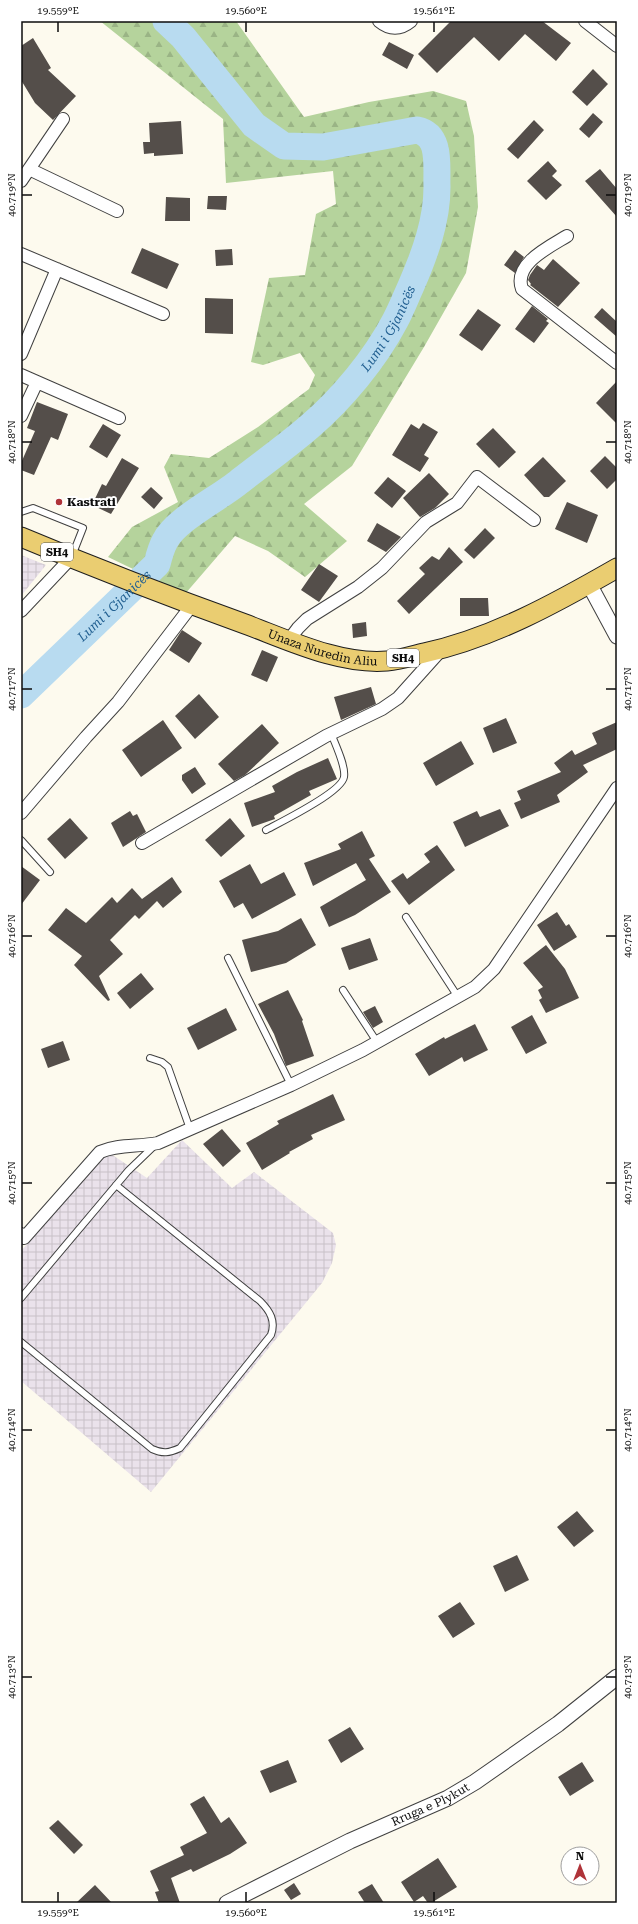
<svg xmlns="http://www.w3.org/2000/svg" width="638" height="1924" font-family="'Roboto Serif',serif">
<defs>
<pattern id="industrial-grid" width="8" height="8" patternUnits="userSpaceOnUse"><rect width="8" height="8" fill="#eae2eb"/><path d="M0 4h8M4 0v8" fill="none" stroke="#c8c1c8"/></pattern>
<pattern id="forest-firs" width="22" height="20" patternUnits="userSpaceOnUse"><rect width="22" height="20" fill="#b5d39c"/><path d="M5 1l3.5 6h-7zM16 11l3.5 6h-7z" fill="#9ab485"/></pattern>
</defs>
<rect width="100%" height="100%" fill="#fdfaee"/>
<path fill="url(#industrial-grid)" d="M21 555 46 565 21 596Z
M182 1140 232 1188 254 1172 333 1233 336 1245 332 1263 322 1283 151 1492 21 1381V1251L108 1152 147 1178Z"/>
<path fill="url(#forest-firs)" d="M100 21H236L304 117 369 102 433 91 466 101 474 136 478 207 466 273 424 347 352 466 304 504 347 541 305 577 268 551 235 536 185 594 108 557 132 527 178 502 164 467 171 454 209 458 258 427 309 389 315 375 300 353 263 365 251 362 269 278 305 275 316 214 336 204 333 171 226 183 223 119Z"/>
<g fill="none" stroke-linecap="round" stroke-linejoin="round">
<path stroke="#b8dbf0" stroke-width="27" id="s1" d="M21 695 157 564C159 556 161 548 165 541 176 519 220 498 240 481 263 463 287 446 309 427 342 399 375 359 395 321 401 310 406 297 411 286 425 254 437 221 437 187 436 167 442 135 417 130L323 147 284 146 254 125 183 37 166 21"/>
</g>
<path fill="#544e4a" d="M451 21H542L571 43 556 61 525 34 499 61 474 37 437 73 418 54Z
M33 38 51 68 48 70 76 96 53 120 35 103 21 80V46Z
M389 42 414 55 407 69 382 55Z
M593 69 608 84 587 106 572 92Z
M593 113 603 122 589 138 579 129Z
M534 120 544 130 518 159 507 149Z
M181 121 183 154 154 156V153L144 154 143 142H150L149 123Z
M548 161 557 171 552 176 562 185 546 200 527 181Z
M600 169 617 189V217L585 181Z
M208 196H227L226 210 207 209Z
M166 197 190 198V221H165Z
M142 248 179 264 167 289 131 273Z
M232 249 233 265 216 266 215 250Z
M515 250 524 257 515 273 504 265Z
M553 259 580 283 558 307 530 285 531 284 528 280 530 275 537 265 544 270Z
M205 298 233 299V334L205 333Z
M532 306 548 319 546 321 549 323 534 343 515 329Z
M602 308 617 322V337L594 317Z
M478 309 501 325 482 351 459 335Z
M617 381V424L596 403Z
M37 402 68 414 58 440 51 437 34 475 21 470V463L35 431 27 428Z
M423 423 438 432 424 455 429 458 420 472 392 455 411 424 419 429Z
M103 424 121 435 107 458 89 447Z
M493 428 516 452 499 468 476 444Z
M605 456 617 468V479L607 489 590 471Z
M543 457 566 481 549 497H544L524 475Z
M122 458 139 468 111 514 92 505 102 484 106 486Z
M429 473 449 494 435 508 420 517 403 498Z
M388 477 406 491 392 508 374 493Z
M151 487 163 498 154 509 141 497Z
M567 502 598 515 587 543 555 529Z
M377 523 401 537 386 552 367 541Z
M485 528 495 538 474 559 464 550Z
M449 547 463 562 409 614 397 601 425 574 419 568 432 556 439 560Z
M319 564 338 576 319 602 301 590Z
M460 598H488L489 616H460Z
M366 622 367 636 353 638 352 624Z
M182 630 202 643 189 663 169 650Z
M262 650 278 657 267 682 251 675Z
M371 687 376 704 341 720 334 697Z
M199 694 219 717 195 739 175 716Z
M506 718 517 743 493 753 483 728Z
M163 720 182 748 141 777 122 750Z
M617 722V749L583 765 588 772 557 795 560 802 521 819 514 803 521 800 517 791 561 772 554 763 572 750 575 755 597 744 592 733Z
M262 724 279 743 245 775 234 781 218 764Z
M461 741 474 764 436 786 423 763Z
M328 758 337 779 309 791 311 795 274 816 275 819 252 827 244 803 275 792 272 786 297 772Z
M195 767 206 784 192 794 182 780V775Z
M500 809 509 826 465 847 453 822 477 811 480 817Z
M130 811 133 816 137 814 146 832 123 847 111 823Z
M70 818 88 838 65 859 47 839Z
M230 818 245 836 221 857 205 840Z
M362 831 375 856 369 859 391 892 355 915 329 927 320 907 366 880 356 863 313 886 304 863 341 849 338 844Z
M437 845 455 870 409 905 391 881 403 873 407 879 430 862 424 854Z
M250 864 261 884 284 872 296 895 252 919 243 903 234 908 219 881Z
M21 866 40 880 21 905Z
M172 877 182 892 163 908 157 901 139 919 135 915 110 940 123 954 99 976 110 1000 108 1001 74 965 82 956 48 930 66 908 86 923 112 897 117 903 132 888 142 899Z
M557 912 566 926 569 924 577 937 554 951 537 925Z
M301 918 316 945 286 963 251 972 242 940 278 931Z
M370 938 378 960 349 970 341 948Z
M546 945 565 969 579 998 546 1013 539 1000 542 998 538 990 543 987 523 963Z
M141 973 154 989 130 1009 117 993Z
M288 990 303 1020 302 1021 314 1056 286 1066 274 1034 258 1004Z
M375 1006 383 1022 373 1028 363 1012Z
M226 1008 237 1030 198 1050 187 1028Z
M532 1015 547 1043 526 1054 511 1027Z
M475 1024 488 1050 464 1062 462 1057 429 1076 415 1054 444 1037 445 1039Z
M63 1041 70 1060 48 1068 41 1049Z
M333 1094 345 1120 311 1135 313 1139 289 1152 290 1153 262 1170 246 1143 279 1124 277 1121Z
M222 1129 241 1151 223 1167 203 1144Z
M577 1511 594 1531 574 1547 557 1527Z
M517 1555 529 1580 505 1592 493 1566Z
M460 1602 475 1624 453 1638 438 1616Z
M350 1727 364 1749 341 1763 328 1740Z
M288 1760 297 1782 270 1793 260 1771Z
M582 1762 594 1781 570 1796 558 1777Z
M204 1796 221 1823 229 1817 247 1843 230 1854 193 1872 191 1869 171 1878 180 1903H159L155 1892 159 1891 150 1871 184 1855 180 1847 207 1833 190 1804Z
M58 1820 83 1845 74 1854 49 1828Z
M438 1858 457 1887 431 1903H428L423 1896 414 1902 401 1882Z
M294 1883 301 1894 291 1900 284 1890Z
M372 1884 384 1903H365L358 1892Z
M95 1885 112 1903H76Z"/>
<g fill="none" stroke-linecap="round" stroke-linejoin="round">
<defs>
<path id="service" d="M21 512 33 508 83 528 72 556
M266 830C281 822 342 792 344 777 346 766 335 744 331 733
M21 840 50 872
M406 917 458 997
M228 958 291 1085
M343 990 377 1042
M150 1058 162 1062 168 1067 190 1129
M21 1298 128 1171 155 1145
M21 1342 152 1449C163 1454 169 1453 180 1448L271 1335C276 1321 270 1311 260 1301L116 1185"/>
<path id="minor" d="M379 21C390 30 400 30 411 21
M585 21 617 46
M29 169 117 211
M21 181 63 119
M567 236C549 247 513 264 522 289L617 363
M21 254 163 314
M21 354 57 269
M21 375 119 418
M21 416 37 382
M21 611 71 558
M289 640 298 628 307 619 358 587 382 568 426 522 457 503 477 477 534 520
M21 813 86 737 118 702 192 605
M142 843 326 736 382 709 398 698 442 649
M21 1234 24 1238 100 1152C118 1144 138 1147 158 1143L291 1085 363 1050 475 987 494 969 617 788"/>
<g id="tertiary">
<path d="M589 584 617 636"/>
<path id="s2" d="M227 1903 350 1841 448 1798 475 1782 558 1724 617 1677"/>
</g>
<g id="primary">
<path id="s3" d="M21 537C95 568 170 597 245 624 288 640 340 665 387 661 399 660 412 656 424 653 493 638 556 603 617 568"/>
</g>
</defs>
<use href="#service" stroke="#404040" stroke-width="8"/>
<use href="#minor" stroke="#404040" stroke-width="14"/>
<use href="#tertiary" stroke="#404040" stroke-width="17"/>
<use href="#primary" stroke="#1e1e1e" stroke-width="21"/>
<use href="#service" stroke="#fff" stroke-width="6"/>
<use href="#minor" stroke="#fff" stroke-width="12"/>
<use href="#tertiary" stroke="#fff" stroke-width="15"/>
<use href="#primary" stroke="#eacd71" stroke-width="19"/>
</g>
<path fill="none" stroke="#0d0d0d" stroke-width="1.5" d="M58 22V32M246 22V32M434 22V32M22 195H32M606 195H616M22 442H32M606 442H616M22 689H32M606 689H616M22 936H32M606 936H616M22 1183H32M606 1183H616M22 1430H32M606 1430H616M22 1677H32M606 1677H616M58 1892V1902M246 1892V1902M434 1892V1902"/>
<circle fill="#af3339" stroke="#fff" stroke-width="1.5" cx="59" cy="502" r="4"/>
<g text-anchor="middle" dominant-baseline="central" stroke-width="4" stroke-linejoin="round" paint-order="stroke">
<g fill="#fff" stroke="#565656" stroke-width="1">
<rect x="41" y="543" width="32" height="18" rx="3"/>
<rect x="387" y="649" width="32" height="18" rx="3"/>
</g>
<g font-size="11" font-weight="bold" fill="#0d0d0d">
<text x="57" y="552">SH4</text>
<text x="403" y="658">SH4</text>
</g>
<g font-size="12" font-weight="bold" fill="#0d0d0d" stroke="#fff" text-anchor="start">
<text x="67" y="502">Kastrati</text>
</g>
<g font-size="12" fill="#0d0d0d" stroke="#fff">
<text stroke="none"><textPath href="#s3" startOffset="322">Unaza Nuredin Aliu</textPath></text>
<text stroke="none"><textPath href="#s2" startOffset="226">Rruga e Plykut</textPath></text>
</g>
<g font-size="13" font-style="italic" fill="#236192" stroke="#fff">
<text stroke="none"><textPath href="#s1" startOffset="525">Lumi i Gjanicës</textPath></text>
<text stroke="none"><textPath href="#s1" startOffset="129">Lumi i Gjanicës</textPath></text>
</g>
</g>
<rect width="638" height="1924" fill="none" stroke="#ffffff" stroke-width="44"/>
<g transform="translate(580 1866)"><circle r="19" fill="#ffffff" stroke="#9e9e9e"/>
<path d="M0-3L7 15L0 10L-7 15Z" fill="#af3339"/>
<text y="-6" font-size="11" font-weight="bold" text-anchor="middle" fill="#0d0d0d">N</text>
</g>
<rect x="22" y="22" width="594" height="1880" fill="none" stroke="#0d0d0d" stroke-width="1.5"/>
<g font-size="10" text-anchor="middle" fill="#0d0d0d">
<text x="58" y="14">19.559°E</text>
<text x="246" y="14">19.560°E</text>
<text x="434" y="14">19.561°E</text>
<text transform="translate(11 195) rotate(-90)" y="4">40.719°N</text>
<text transform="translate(627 195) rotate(-90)" y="4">40.719°N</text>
<text transform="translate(11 442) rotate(-90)" y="4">40.718°N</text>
<text transform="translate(627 442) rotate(-90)" y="4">40.718°N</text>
<text transform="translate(11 689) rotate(-90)" y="4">40.717°N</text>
<text transform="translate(627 689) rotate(-90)" y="4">40.717°N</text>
<text transform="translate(11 936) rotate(-90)" y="4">40.716°N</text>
<text transform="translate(627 936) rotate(-90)" y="4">40.716°N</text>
<text transform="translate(11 1183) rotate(-90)" y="4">40.715°N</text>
<text transform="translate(627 1183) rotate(-90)" y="4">40.715°N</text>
<text transform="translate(11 1430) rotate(-90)" y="4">40.714°N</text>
<text transform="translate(627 1430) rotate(-90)" y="4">40.714°N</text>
<text transform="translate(11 1677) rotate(-90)" y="4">40.713°N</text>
<text transform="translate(627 1677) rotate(-90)" y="4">40.713°N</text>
<text x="58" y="1916">19.559°E</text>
<text x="246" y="1916">19.560°E</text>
<text x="434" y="1916">19.561°E</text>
</g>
</svg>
